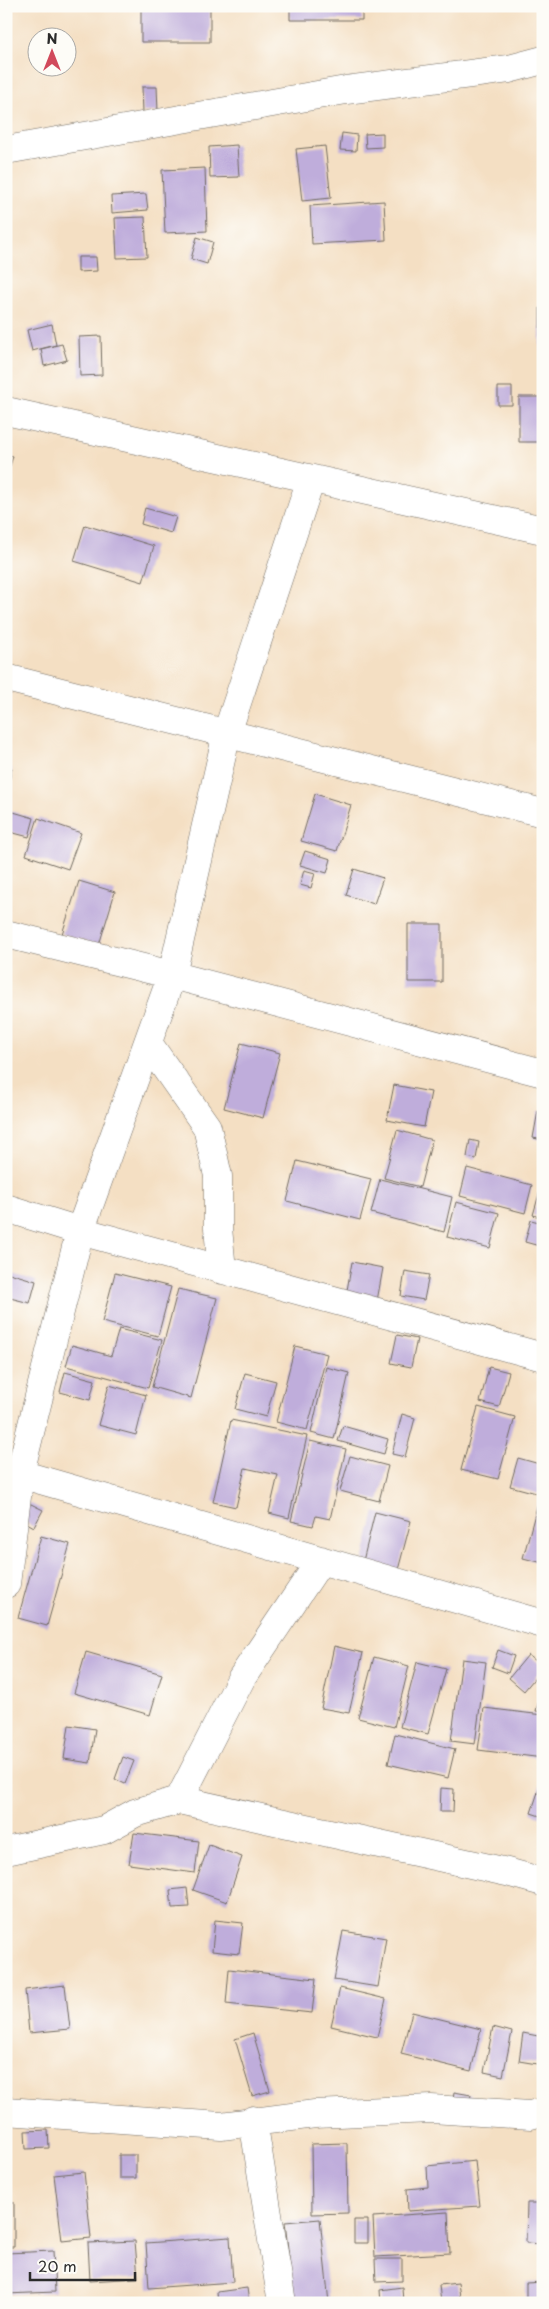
<svg xmlns="http://www.w3.org/2000/svg" width="549" height="2309" font-family="'Playpen Sans',sans-serif">
<rect width="100%" height="100%" fill="#fdfcf7"/>
<filter id="ink" filterUnits="userSpaceOnUse"><feTurbulence type="fractalNoise" baseFrequency=".02" numOctaves="2"/><feDisplacementMap in="SourceGraphic" scale="10" xChannelSelector="R" yChannelSelector="G"/><feConvolveMatrix kernelMatrix="1 2 1 2 8 2 1 2 1" color-interpolation-filters="sRGB"/></filter>
<filter id="wash" filterUnits="userSpaceOnUse"><feTurbulence type="fractalNoise" baseFrequency=".0096" numOctaves="4" result="noise"/><feDisplacementMap in="SourceGraphic" scale="20" xChannelSelector="R" yChannelSelector="G"/><feGaussianBlur stdDeviation="1.12" result="paint"/><feColorMatrix in="noise" values="0 0 0 0 0 0 0 0 0 0 0 0 0 0 0 0 0 1.4 0 .05"/><feComposite in="paint" operator="in"/></filter>
<g filter="url(#wash)">
<rect width="100%" height="100%" fill="#f4dfc3"/>
<g id="blocks">
<path fill="#bfaddb" d="M141 6H210V42H141Z
M290 6H362V20H290Z
M142 87H157L158 112H143Z
M342 133 357 135 356 151 340 150Z
M383 133V147L366 148 365 134Z
M237 145 239 177 210 178 209 147Z
M325 146 331 198 302 201 296 149Z
M205 168 207 231 165 233 162 170Z
M146 194 148 210 112 213 111 196Z
M384 201 386 240 312 244 310 206Z
M145 217 147 257 117 258 115 218Z
M197 237 213 242 207 264 191 259Z
M78 257H96L97 271 78 272Z
M540 307H543V351H540Z
M52 324 56 345 32 351 27 330Z
M101 336 102 375 80 376 79 337Z
M62 344 67 360 44 366 41 349Z
M498 387H512V405H498Z
M519 397H543L542 442H519Z
M6 454 13 456 7 476H6Z
M145 508 176 517 171 533 141 524Z
M85 525 154 546 143 582 74 561Z
M6 767 12 768 7 791H6Z
M315 794 351 805 337 851 301 841Z
M10 811 34 818 29 837 6 831Z
M38 818 81 833 68 869 26 855Z
M305 851 331 859 327 873 300 865Z
M354 869 383 878 374 904 346 895Z
M304 870 315 873 311 888 300 885Z
M79 881 115 892 99 945 62 934Z
M408 924H442V982H408Z
M241 1043 280 1053 263 1118 224 1108Z
M394 1085 431 1092 424 1127 387 1120Z
M538 1111 543 1112V1140L533 1138Z
M397 1130 432 1140 420 1187 384 1178Z
M470 1140 479 1142 476 1159 467 1157Z
M297 1161 371 1179 360 1220 287 1201Z
M467 1168 532 1185 525 1213 460 1196Z
M380 1179 452 1197 444 1232 371 1213Z
M542 1184H543V1218L533 1215Z
M456 1202 499 1213 490 1248 447 1237Z
M531 1220 543 1223V1247L525 1242Z
M352 1262 383 1268 377 1301 346 1296Z
M405 1271 429 1275 424 1300 401 1296Z
M6 1272 36 1281 30 1303 6 1297Z
M115 1273 171 1287 158 1336 102 1322Z
M178 1289 217 1298 191 1398 152 1387Z
M119 1329 162 1340 148 1388 66 1366 72 1345 111 1356Z
M397 1335 417 1339 411 1367 391 1363Z
M295 1346 327 1354 307 1430 276 1422Z
M326 1367 349 1373 334 1439 311 1433Z
M489 1367 509 1372 499 1407 480 1402Z
M65 1372 95 1380 90 1400 60 1392Z
M245 1373 276 1381 266 1417 235 1409Z
M109 1385 146 1395 136 1435 98 1425Z
M478 1407 515 1417 498 1479 461 1470Z
M402 1414 415 1418 405 1457 392 1454Z
M231 1420 307 1436 289 1518 269 1513 278 1475 245 1468 236 1507 213 1502Z
M343 1426 388 1439 384 1454 338 1441Z
M310 1441 346 1449 330 1519 316 1516 313 1526 291 1521Z
M350 1456 388 1466 379 1501 340 1491Z
M518 1458 543 1465V1483L540 1494 510 1486Z
M539 1499 543 1500V1563L523 1558Z
M29 1503 43 1510 34 1527 20 1519Z
M375 1512 411 1521 398 1570 363 1561Z
M41 1536 70 1544 47 1626 18 1618Z
M334 1646 363 1653 349 1713 321 1708Z
M498 1650 514 1656 508 1673 492 1667Z
M86 1652 162 1674 150 1715 74 1693Z
M528 1655 543 1666V1668L524 1691 509 1678Z
M374 1657 409 1666 394 1727 358 1718Z
M462 1659 486 1662 475 1744 451 1741Z
M417 1662 446 1669 428 1734 400 1727Z
M543 1685V1712L536 1711Z
M484 1708 543 1715V1758L478 1750Z
M69 1725 95 1729 90 1763 64 1759Z
M395 1734 455 1749 448 1778 388 1764Z
M123 1757 134 1761 125 1784 115 1779Z
M543 1777V1817L531 1813Z
M441 1788 454 1789 453 1812H440Z
M134 1833 199 1841 195 1873 129 1864Z
M209 1845 242 1857 227 1902 193 1890Z
M187 1888 189 1907 172 1908 170 1890Z
M215 1920 243 1923 239 1954 212 1951Z
M343 1931 386 1938 378 1987 334 1980Z
M229 1969 316 1979 312 2013 226 2004Z
M65 1985 70 2029 29 2033 25 1990Z
M340 1988 386 1999 377 2037 331 2026Z
M412 2012 481 2029 471 2071 401 2054Z
M493 2027 512 2032 503 2076 484 2072Z
M253 2033 270 2091 252 2096 235 2039Z
M523 2033 543 2037V2065L519 2061Z
M454 2092 471 2095 468 2108 452 2105Z
M48 2130 49 2148 26 2149 25 2131Z
M347 2143 348 2213 312 2214 311 2144Z
M119 2155H136V2178H119Z
M475 2161 480 2206 408 2211 407 2189 428 2187 427 2166Z
M84 2172 91 2238 62 2241 54 2175Z
M6 2202H14V2247H6Z
M527 2203H543V2244L526 2243Z
M448 2212 450 2253 375 2257 373 2217Z
M320 2219 329 2303H294L285 2222Z
M354 2220H368V2243H354Z
M230 2237 233 2282 149 2288 146 2243Z
M135 2241 138 2278 90 2281 88 2243Z
M53 2251 55 2292 6 2294V2253Z
M375 2259H402V2281L376 2282Z
M543 2282V2303H526V2283Z
M458 2283 461 2303H441L439 2285Z
M402 2287 403 2303H381L380 2290Z
M247 2288 249 2303H218L217 2292Z"/>
</g>
</g>
<g filter="url(#ink)">
<use href="#blocks" fill-opacity="0" stroke="#716a60" stroke-width="1"/>
<g fill="none" stroke-linecap="round" stroke-linejoin="round">
<defs>
<path id="street" d="M6 150 346 90 509 69 543 60
M6 411 543 530
M6 678 543 813
M6 934 172 975 543 1073
M148 1043 207 1127 218 1176V1228L222 1270
M6 1208 80 1231 543 1357
M6 1470 543 1624
M6 1584 20 1473 80 1231 172 975 227 733 311 479
M179 1800 241 1679 321 1560
M6 1851 104 1830 135 1813 179 1800 507 1872 543 1882
M6 2111 221 2126 315 2114 431 2109 531 2115 543 2111
M253 2120 282 2303"/>
</defs>
<use href="#street" stroke="#716a60" stroke-width="29"/>
<use href="#street" stroke="#fff" stroke-width="28"/>
</g>
</g>
<rect width="549" height="2309" fill="none" stroke="#fdfcf7" stroke-width="25"/>
<g transform="translate(52 52)"><circle r="24" fill="#fdfcf7" stroke="#a9a8a5"/>
<path d="M0-4L9 19L0 12L-9 19Z" fill="#d1495b"/>
<text y="-8" font-size="14" font-weight="bold" text-anchor="middle" fill="#2b2b2b">N</text>
</g>
<path d="M30 2272v8h105v-8" fill="none" stroke="#2b2b2b" stroke-width="2.5"/>
<text x="38" y="2272" font-size="15" fill="#2b2b2b" stroke="#fdfcf7" stroke-width="4" paint-order="stroke">20 m</text>
</svg>
